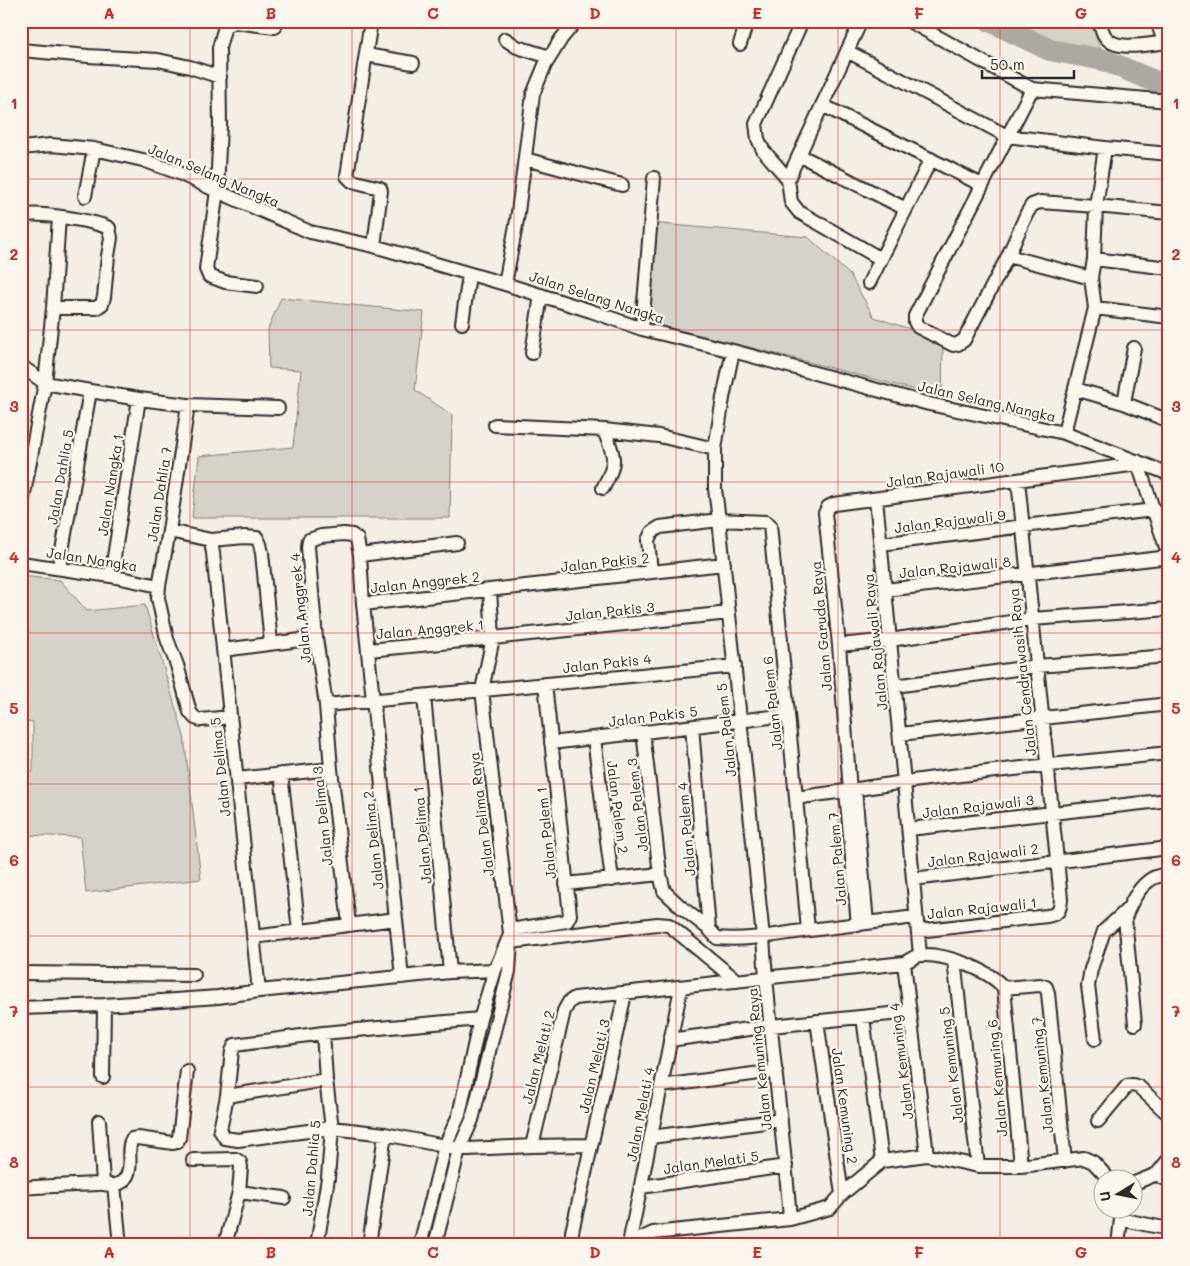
<svg xmlns="http://www.w3.org/2000/svg" width="1190" height="1266" font-family="Mali,sans-serif">
<rect width="100%" height="100%" fill="#f3efe4"/>
<filter id="ink" filterUnits="userSpaceOnUse"><feTurbulence type="fractalNoise" baseFrequency=".02" numOctaves="2"/><feDisplacementMap in="SourceGraphic" scale="10" xChannelSelector="R" yChannelSelector="G"/><feConvolveMatrix kernelMatrix="1 2 1 2 8 2 1 2 1" color-interpolation-filters="sRGB"/></filter>
<g filter="url(#ink)">
<path fill="#d5d2c9" stroke="#807e7a" d="M990 21H1090L1104 60 1050 50Z
M650 223 808 237 850 275 874 317 943 340 942 397 797 359 633 319Z
M281 298 424 312 415 390 452 415 450 518H192L199 456 293 447 301 370 269 368 268 329Z
M21 576 60 580 87 611 145 605 184 736 201 879 86 893 80 837 21 835V771L33 772V722L21 721Z"/>
<g fill="none" stroke-linecap="round" stroke-linejoin="round">
<path stroke="#aca9a2" stroke-width="22" d="M990 21 1050 50 1104 60 1156 82 1169 83"/>
<defs>
<path id="minor" d="M371 21 347 176 352 181 380 188 381 191 374 246
M909 21 1032 89 1169 101
M1099 21C1101 26 1102 32 1105 36 1115 53 1152 43 1169 42
M1157 21 1164 42
M505 39 517 47 550 57
M740 44 747 21
M21 50 88 56 158 60 190 67 220 77
M847 51 1007 136 1105 148 1169 154
M366 55 413 63
M1032 89 915 316V322L918 327 953 345 958 344 964 340 1008 256 1027 213 1032 205 1040 202 1096 206 1169 213
M822 105 982 185
M21 148 51 145 94 149 143 160 179 173 217 191 310 232 374 246 505 284 591 311 642 329 733 351 929 404 1064 433 1169 474
M799 155 906 209
M525 159 622 185
M788 179 763 150 758 139 756 124 802 21
M788 179 861 21
M788 179 791 202 799 212 881 259
M85 196 94 149
M21 216C37 211 94 221 109 228L111 238 108 256 104 297 102 304 96 308H53
M1008 256 1091 278
M1094 259 1169 268
M869 283 931 159
M505 284 517 220 533 94 545 65 550 57 561 39 576 21
M257 286 225 282 209 276 206 269 217 191 220 125 219 48 225 26 235 22 275 27
M1095 308 1169 317
M462 323 469 275
M642 329 654 178
M733 351 723 398 715 449V489L719 520 763 937C769 1032 783 1125 790 1219
M532 353 541 295
M21 366 45 383 90 391 139 399 188 405 278 408
M1075 389 1124 403 1169 421
M1124 403 1134 348
M188 405 169 531 159 586 158 598 167 639 177 665 190 712 195 718 201 720 230 717
M495 425 604 430 659 436 715 449
M1064 433 1095 308 1091 278 1094 259 1096 206 1105 148
M1137 461 1169 556
M603 488C607 480 613 470 613 461 614 451 607 440 604 430
M876 499 904 782 920 955
M21 509 45 383 53 308 59 217
M169 531 211 540 245 537 257 538 260 544 262 553 271 643
M211 540 213 553 259 991
M880 544 1153 510
M360 555 457 543
M21 563 111 576 159 586
M59 568 90 391
M651 572 648 540 652 532 660 527 719 520 766 522 770 525 796 798 808 930
M111 576 139 399
M885 590 1169 557
M363 604 724 564
M839 645 890 640 1032 619 1169 609
M223 650 316 638
M369 650 493 638 729 613
M895 686 1037 666 1169 656
M424 696 450 972
M326 705 735 666
M692 727 709 929
M643 732 660 874 664 891 681 907 709 929 717 938C748 941 779 934 809 930 845 926 881 921 916 917
M900 734 1169 704
M594 738 612 880
M551 743 788 715
M281 774 299 931
M237 779 331 769
M855 790 867 923
M846 791 858 925
M850 791 839 645 825 513 828 507 834 504 1138 464
M796 798C833 793 869 787 905 782 993 770 1081 762 1169 753
M909 829 1169 800
M913 879 1169 848
M566 884 660 874
M349 924 331 769 326 705 316 638 308 547 309 540 321 536 344 534 352 535 357 539 360 555 363 604 402 977
M510 930 567 921 570 915 545 684
M918 931 1047 916C1059 914 1060 911 1061 899L1018 480
M253 937 396 919
M507 942H511L657 924 669 925 737 981
M954 960 978 1166
M904 963 927 1155
M21 973 194 975
M1004 988 1021 1166
M21 1008 104 1005 218 997 259 991 450 972 495 970
M863 1017 882 1161
M480 1019 323 1033 235 1045 232 1051 227 1096 220 1130 225 1138 238 1140 332 1128 385 1134 459 1149H468L532 1146 591 1145
M817 1021 842 1194
M1135 1024 1125 918C1130 904 1139 886 1153 878 1157 876 1164 875 1169 873
M1095 1039 1088 986 1091 969 1104 931 1129 908
M670 1040 771 1026 910 1012
M103 1077 104 1005
M661 1086 776 1071
M227 1096 326 1080
M99 1121 103 1183
M1098 1121 1127 1086 1133 1085 1139 1087 1169 1115
M651 1137 781 1120
M532 1146 564 1011 569 1002 575 998 904 963C910 960 916 955 922 955 946 954 988 969 1004 988L1040 985 1046 987 1048 993 1065 1161
M193 1160 235 1159 240 1162 241 1167 239 1192
M1157 1174 1163 1178 1169 1180
M1132 1184 1157 1174 1169 1159
M114 1185 120 1245
M641 1187 786 1166
M21 1188C47 1186 73 1185 99 1184 104 1183 109 1186 114 1185 117 1185 123 1182 124 1180 135 1168 125 1151 132 1139L138 1138 173 1143 177 1142 179 1138 187 1071
M1124 1220 1169 1229
M629 1244 653 1233 790 1219 830 1208 842 1194 882 1161 927 1155 978 1166H1021L1084 1158 1093 1162 1108 1178
M225 1245 239 1192 284 1198
M317 1245 328 1178 332 1128 326 1080 323 1033
M369 1245 385 1134
M420 1245 445 1146 459 1115 480 1019 495 970 509 937
M435 1245 459 1149 472 1120 509 971 511 942 482 690 493 638 490 590
M572 1245 571 1243 572 1232 625 994
M627 1245 629 1244 681 988
M1118 1245 1121 1219 1120 1208"/>
</defs>
<use href="#minor" stroke="#2b2b2b" stroke-width="16"/>
<use href="#minor" stroke="#fbf7ec" stroke-width="12"/>
</g>
</g>
<path fill="none" stroke="#d62828" stroke-width="1" stroke-opacity="0.55" d="M190 21V1245M352 21V1245M514 21V1245M676 21V1245M838 21V1245M1000 21V1245M21 179H1169M21 330H1169M21 482H1169M21 633H1169M21 784H1169M21 936H1169M21 1087H1169"/>
<g text-anchor="middle" dominant-baseline="central" stroke-width="4.5" stroke-linejoin="round" paint-order="stroke">
<g font-size="14" fill="#2b2b2b" stroke="#fbf7ec">
<text transform="translate(214 175) rotate(23)">Jalan Selang Nangka</text>
<text transform="translate(597 297) rotate(18)">Jalan Selang Nangka</text>
<text transform="translate(987 401) rotate(13)">Jalan Selang Nangka</text>
<text transform="translate(945 474) rotate(-8)">Jalan Rajawali 10</text>
<text transform="translate(60 477) rotate(-80)">Jalan Dahlia 5</text>
<text transform="translate(110 485) rotate(-81)">Jalan Nangka 1</text>
<text transform="translate(159 494) rotate(-81)">Jalan Dahlia 7</text>
<text transform="translate(950 521) rotate(-7)">Jalan Rajawali 9</text>
<text transform="translate(92 559) rotate(9)">Jalan Nangka</text>
<text transform="translate(605 562) rotate(-6)">Jalan Pakis 2</text>
<text transform="translate(955 567) rotate(-6)">Jalan Rajawali 8</text>
<text transform="translate(425 582) rotate(-6)">Jalan Anggrek 2</text>
<text transform="translate(300 608) rotate(-96)">Jalan Anggrek 4</text>
<text transform="translate(610 611) rotate(-6)">Jalan Pakis 3</text>
<text transform="translate(821 626) rotate(-95)">Jalan Garuda Raya</text>
<text transform="translate(430 629) rotate(-5)">Jalan Anggrek 1</text>
<text transform="translate(875 642) rotate(-96)">Jalan Rajawali Raya</text>
<text transform="translate(607 663) rotate(-6)">Jalan Pakis 4</text>
<text transform="translate(1022 672) rotate(-96)">Jalan Cendrawasih Raya</text>
<text transform="translate(772 703) rotate(-96)">Jalan Palem 6</text>
<text transform="translate(653 716) rotate(-7)">Jalan Pakis 5</text>
<text transform="translate(726 730) rotate(-96)">Jalan Palem 5</text>
<text transform="translate(220 767) rotate(-96)">Jalan Delima 5</text>
<text transform="translate(637 805) rotate(-97)">Jalan Palem 3</text>
<text transform="translate(978 806) rotate(-7)">Jalan Rajawali 3</text>
<text transform="translate(618 807) rotate(83)">Jalan Palem 2</text>
<text transform="translate(481 814) rotate(-97)">Jalan Delima Raya</text>
<text transform="translate(322 816) rotate(-96)">Jalan Delima 3</text>
<text transform="translate(686 829) rotate(-95)">Jalan Palem 4</text>
<text transform="translate(546 833) rotate(-96)">Jalan Palem 1</text>
<text transform="translate(422 835) rotate(-95)">Jalan Delima 1</text>
<text transform="translate(373 840) rotate(-96)">Jalan Delima 2</text>
<text transform="translate(983 855) rotate(-7)">Jalan Rajawali 2</text>
<text transform="translate(837 859) rotate(-95)">Jalan Palem 7</text>
<text transform="translate(982 908) rotate(-6)">Jalan Rajawali 1</text>
<text transform="translate(538 1057) rotate(-76)">Jalan Melati 2</text>
<text transform="translate(759 1059) rotate(-96)">Jalan Kemuning Raya</text>
<text transform="translate(901 1061) rotate(-97)">Jalan Kemuning 4</text>
<text transform="translate(951 1065) rotate(-97)">Jalan Kemuning 5</text>
<text transform="translate(594 1066) rotate(-77)">Jalan Melati 3</text>
<text transform="translate(1042 1075) rotate(-96)">Jalan Kemuning 7</text>
<text transform="translate(997 1078) rotate(-95)">Jalan Kemuning 6</text>
<text transform="translate(845 1106) rotate(82)">Jalan Kemuning 2</text>
<text transform="translate(640 1114) rotate(-79)">Jalan Melati 4</text>
<text transform="translate(711 1162) rotate(-8)">Jalan Melati 5</text>
<text transform="translate(311 1168) rotate(-85)">Jalan Dahlia 5</text>
</g>
</g>
<rect width="1190" height="1266" fill="none" stroke="#fbf7ec" stroke-width="55"/>
<g transform="translate(1118 1194) rotate(260)"><circle r="24" fill="#fbf7ec" stroke="#a8a59f"/>
<path d="M0-4L9 19L0 12L-9 19Z" fill="#2b2b2b"/>
<text y="-8" font-size="14" font-weight="bold" text-anchor="middle" fill="#2b2b2b">U</text>
</g>
<path d="M982 70v8h92v-8" fill="none" stroke="#2b2b2b" stroke-width="2.5"/>
<text x="990" y="70" font-size="15" fill="#2b2b2b" stroke="#fbf7ec" stroke-width="4" paint-order="stroke">50 m</text>
<rect x="28" y="28" width="1134" height="1210" fill="none" stroke="#d62828" stroke-width="2"/>
<g font-size="16" text-anchor="middle" font-weight="bold" fill="#d62828">
<text x="109" y="19">A</text>
<text x="271" y="19">B</text>
<text x="433" y="19">C</text>
<text x="595" y="19">D</text>
<text x="757" y="19">E</text>
<text x="919" y="19">F</text>
<text x="1081" y="19">G</text>
<text x="14" y="109">1</text>
<text x="1176" y="109">1</text>
<text x="14" y="260">2</text>
<text x="1176" y="260">2</text>
<text x="14" y="412">3</text>
<text x="1176" y="412">3</text>
<text x="14" y="563">4</text>
<text x="1176" y="563">4</text>
<text x="14" y="714">5</text>
<text x="1176" y="714">5</text>
<text x="14" y="866">6</text>
<text x="1176" y="866">6</text>
<text x="14" y="1017">7</text>
<text x="1176" y="1017">7</text>
<text x="14" y="1168">8</text>
<text x="1176" y="1168">8</text>
<text x="109" y="1258">A</text>
<text x="271" y="1258">B</text>
<text x="433" y="1258">C</text>
<text x="595" y="1258">D</text>
<text x="757" y="1258">E</text>
<text x="919" y="1258">F</text>
<text x="1081" y="1258">G</text>
</g>
</svg>
